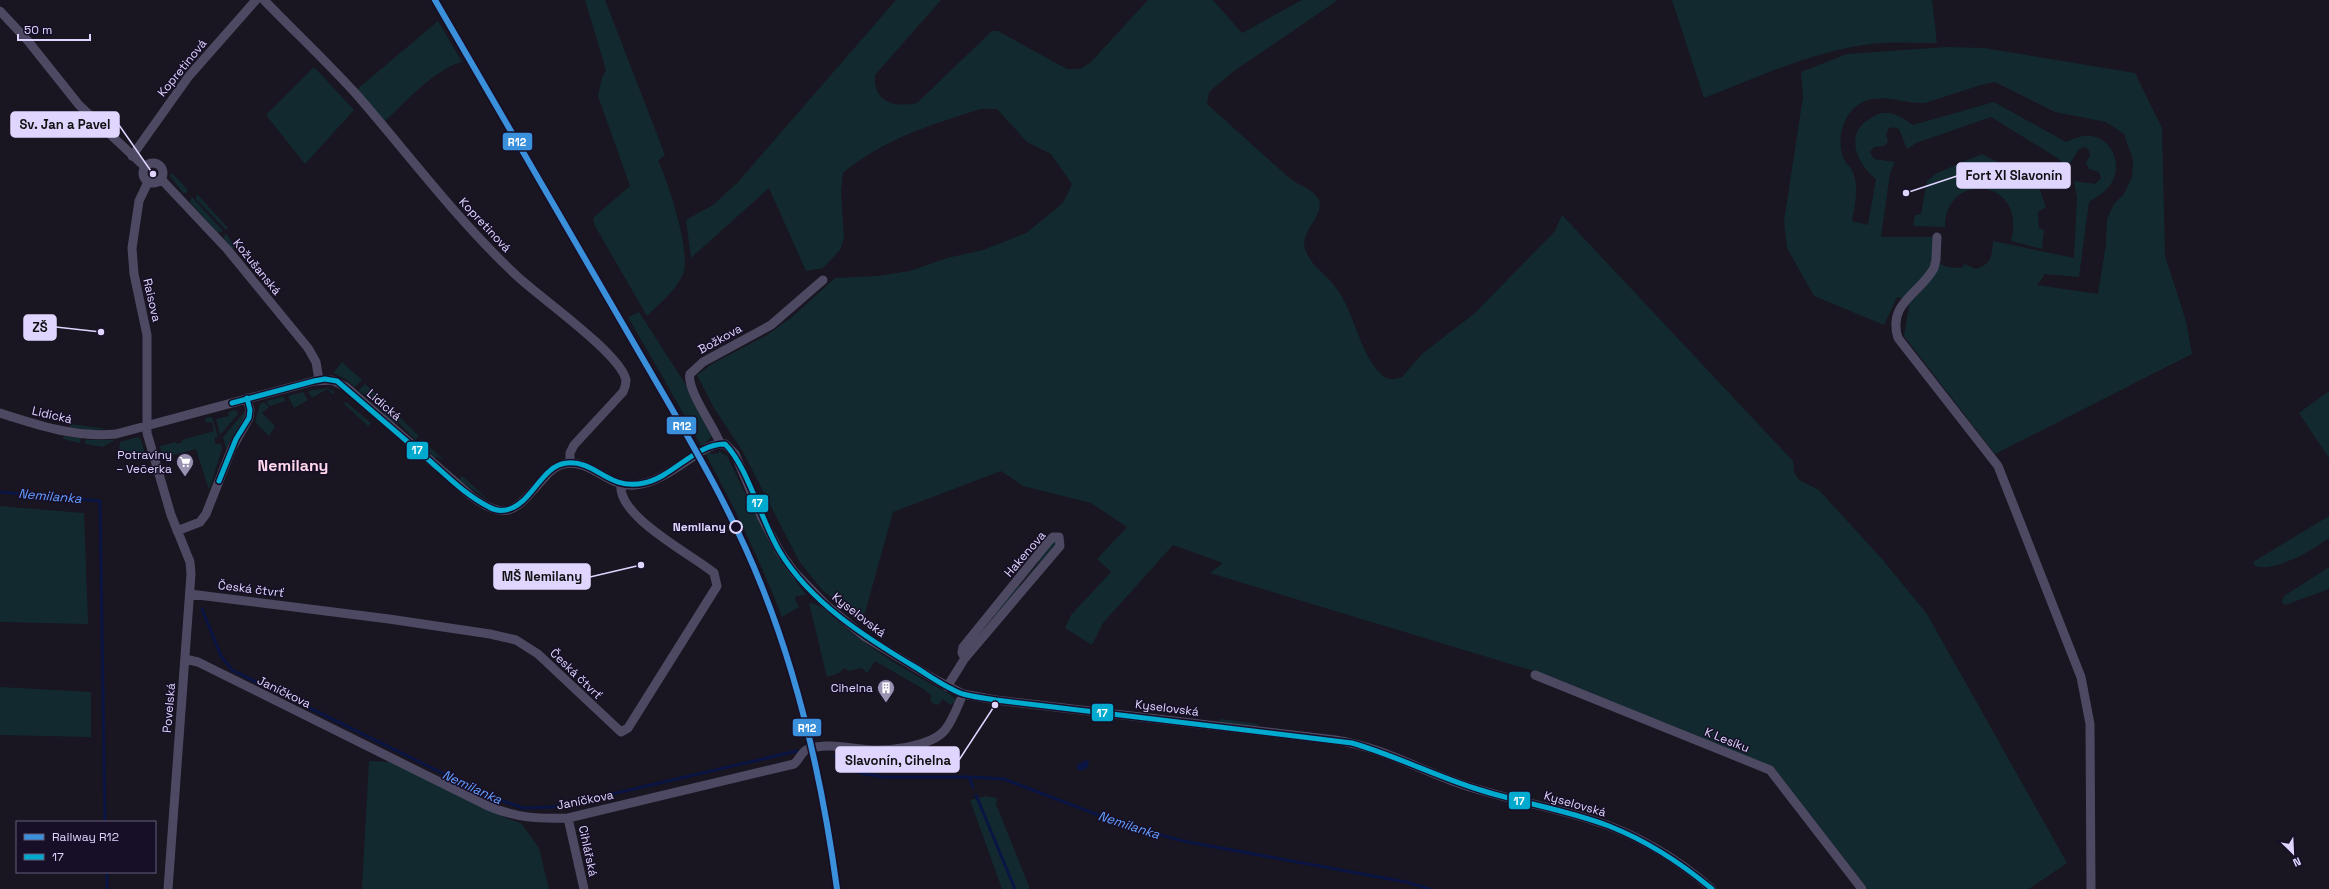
<svg xmlns="http://www.w3.org/2000/svg" width="2329" height="889" font-family="'Space Grotesk',sans-serif">
<rect width="100%" height="100%" fill="#191521"/>
<path fill="#122a2f" fill-rule="evenodd" d="M585 0H605L665 155 658 161C668 180 692 256 683 274 676 291 660 303 647 316L595 226 593 218 630 186 598 96 602 78 606 70Z
M896 0H941L875 75C873 102 894 108 917 103L992 31H998L1067 69H1080L1091 62 1148 0H1213L1242 33 1302 0H1338L1234 71 1209 92 1207 104C1235 129 1263 155 1291 179 1300 186 1312 189 1318 198 1327 215 1299 231 1305 249 1311 267 1327 274 1337 289 1354 312 1361 357 1382 375 1388 381 1395 379 1402 377L1422 354 1475 313 1555 231 1562 215 1793 461 1794 472 1799 480 1819 490 1882 559 1927 614 2067 863 2029 889H1868L1773 767 1550 676 1210 573 1223 563 1173 545 1103 623 1092 645 1065 628 1071 615 1111 572 1097 559 1127 527 1091 503 1023 486 1001 471 893 512 863 620 823 591 799 561 743 452 714 408 697 375 712 364 767 335 792 317 835 278 877 276 910 271 947 258 983 250 1026 233 1063 203 1072 184 1051 154 1027 142 997 109H981C932 124 882 140 843 173L841 193 844 238 840 250 823 268 806 271 769 188 691 258 686 220 713 205 738 182Z
M1672 0H1932L1937 43C1913 43 1888 41 1864 45 1809 53 1756 78 1704 98Z
M438 21 462 62C434 69 405 103 384 122L355 91Z
M1947 47 1984 48 2135 73 2162 128 2165 256 2186 321 2192 354 1995 454 1904 336 1909 306 1902 298 1897 297 1884 325 1814 296 1787 248 1784 221 1803 97 1801 72 1847 54ZM1995 82 2055 112 2106 122 2124 134 2133 160 2132 177 2124 194 2114 204 2107 219 2106 244 2098 294 2037 285 2045 274 2079 277 2089 202C2097 197 2107 191 2112 182 2122 165 2113 140 2092 136 2083 134 2074 139 2066 142L1994 102 1913 125C1906 120 1898 114 1888 113 1882 112 1876 115 1871 118 1843 133 1857 165 1876 179L1868 225 1852 221C1855 205 1859 188 1853 172 1851 167 1845 163 1843 157 1835 134 1847 102 1873 99 1891 96 1907 104 1925 103L1981 85ZM1991 117 2059 159 2067 168 2079 149 2084 147 2089 150 2090 156 2086 163 2089 169 2099 172 2101 178 2095 184 2074 181 2077 198 2074 258 1993 241C1992 257 1991 265 1975 269L1965 264 1961 268 1947 267 1936 262 1937 237H1881L1890 173 1895 162 1874 159 1870 152 1874 147 1884 146 1888 142 1886 135 1888 129 1893 127 1899 129 1907 149 1916 143Z
M314 67 354 110 305 164 266 115Z
M1982 154 2012 169 2033 188 2039 187 2046 207 2038 212 2039 228 2044 230 2042 249 2011 241C2028 178 1945 170 1945 227L1913 226 1915 215 1921 214 1927 181 1937 173Z
M172 173 187 189V193H183L170 176Z
M197 194 228 228 226 230 196 199Z
M192 197 223 231 220 233 216 231 190 202Z
M226 234 235 246 232 249 223 238Z
M639 312 688 388 713 435 705 444 711 454 719 453V451L727 456 772 548 806 595 796 596 795 599 799 607 782 617C742 512 684 414 628 317Z
M342 362 362 380 355 387 344 378 333 373Z
M365 384 385 402 380 408H378C376 399 365 394 358 391Z
M327 388 335 392 333 394 327 389 312 398 308 391Z
M2329 391V458L2299 413Z
M303 392 308 400 294 408 288 396Z
M284 397 285 401 270 406 266 401Z
M264 402 269 407 262 413 275 426 269 436 255 422 260 404Z
M346 402 371 423 368 426 344 404Z
M388 406 419 436 415 440 398 422 394 423 383 413Z
M236 410 238 414 220 435 216 419 229 416 228 412Z
M245 411V417L226 448 223 437Z
M212 417 218 437H215V444H221L222 449 209 490 196 449 166 457 162 454 160 446 176 442 177 444 182 442V440L214 431 212 422 206 423 205 418Z
M70 424 108 429 91 430 70 427Z
M64 436 81 438 80 443 63 439Z
M138 437 141 440 145 454 119 450 120 442Z
M421 439 445 461 438 457 434 458 425 446H420L417 443Z
M85 440H115L103 447 85 444Z
M462 476 490 501 459 480Z
M0 506 84 513 88 624 0 622Z
M2329 516V538C2313 550 2274 573 2255 566L2253 562Z
M1053 541 1058 542 1020 585V592L996 616H993L1039 562 1038 558Z
M2329 567V589L2285 605 2282 602 2284 596Z
M809 603C821 603 833 618 843 626 876 653 914 675 951 695L955 699V702L950 705 943 699 938 705 932 703 930 699 932 696 925 690 875 661 867 673 862 668 849 671 844 668 839 673 827 677Z
M0 687 91 692V737L0 735Z
M1220 719 1258 724V726L1219 722Z
M369 761 390 762 506 818 521 823 539 848 549 889H362Z
M986 796 997 798 996 804 1030 889H1002L970 800Z"/>
<path fill="#0a1543" d="M1086 760 1089 761 1088 767 1081 771 1077 770V765Z"/>
<g fill="none" stroke-linecap="round" stroke-linejoin="round">
<path stroke="#0a1543" stroke-width="3" d="M0 492 100 501 105 822
M202 609 221 656 232 670 491 797 523 808 553 807 582 801 797 751
M835 756 860 773 883 777H969L1004 779 1122 824 1183 841 1406 882 1430 889
M969 777 973 787
M976 795 1015 889
M107 872V889"/>
<path stroke="#4e4962" stroke-width="9" d="M264 0C295 32 327 62 357 95 410 156 458 221 517 276 539 297 620 353 626 380 626 384 625 388 623 392L574 445 570 453V463
M0 11 28 41 79 105 145 167
M132 156 189 76 256 0
M143 173a10 10 0 1 1 20 0a10 10 0 1 1-20 0Z
M161 179 227 249 308 348 316 362 319 380
M148 182 139 201 132 248 134 274 147 335V433L171 515 190 562 191 574 168 889
M1937 237 1936 260 1934 268C1920 294 1887 303 1898 338L1998 466 2081 677 2090 724 2091 889
M0 413C37 425 76 438 116 434L314 381 332 380 346 387 471 496C510 525 517 507 545 477 550 471 556 466 564 464 591 458 608 488 635 485 661 483 685 460 707 448L717 444H725L735 454 762 518 780 552 795 573 826 605 865 637 936 680 963 694 996 700 1335 740C1382 747 1417 769 1461 784 1504 799 1549 806 1592 820 1635 833 1678 859 1712 889
M720 443C714 427 686 389 690 374L703 362 771 325 823 280
M177 531 200 522 206 514 232 448 249 418 250 410 247 398
M190 594 389 619 490 634 516 640 538 654 621 732 628 728 717 586 714 573C693 555 616 516 621 484
M185 659 198 662 488 806C517 818 537 819 568 818L794 764C799 760 801 753 806 750 821 743 845 747 861 749 883 752 930 748 945 730 953 720 958 705 963 694
M1535 675 1770 770 1862 889
M947 687 965 658 1060 546 1059 537H1053L1049 541 963 647 962 653 965 658
M568 818 584 889"/>
<defs>
<path id="bus-1" d="M232 403 314 381 325 379 337 381C368 408 400 435 431 462 449 478 467 496 489 507 494 510 500 511 506 510 532 505 541 465 567 463 596 460 608 491 644 483 673 477 695 444 725 444 748 467 761 521 780 552 811 603 865 637 915 667 930 676 946 688 963 694 973 697 985 698 996 700L1352 743C1394 755 1433 775 1474 788 1519 803 1565 809 1609 826 1647 841 1681 863 1712 889
M219 481 236 439 249 418 250 410 247 398"/>
</defs>
<use href="#bus-1" stroke="#170f27" stroke-width="8"/>
<use href="#bus-1" stroke="#00a9ce" stroke-width="5"/>
<defs>
<path id="rail-1" d="M435 0C502 116 570 231 636 347 681 425 729 503 762 587 801 684 823 786 837 889"/>
</defs>
<use href="#rail-1" stroke="#170f27" stroke-width="9"/>
<use href="#rail-1" stroke="#3a90db" stroke-width="6"/>
</g>
<defs>
<symbol id="supermarket-pin" viewBox="-11 -11 22 30"><path d="M0 17L-7.5 6A9.5 9.5 0 1 1 7.5 6Z" fill="#9a92b1" stroke="#170f27"/><path d="M-6-5.5h2.5l.6 2H6L4.5 2H-2.5L-4.4-4H-6ZM-1.5 3.2a1.3 1.3 0 1 0 .1 0ZM3 3.2a1.3 1.3 0 1 0 .1 0Z" fill="#fff"/></symbol>
<symbol id="building-pin" viewBox="-11 -11 22 30"><path d="M0 17L-7.5 6A9.5 9.5 0 1 1 7.5 6Z" fill="#9a92b1" stroke="#170f27"/><path d="M-4-6H4V6H1V3H-1V6H-4ZM-2.5-4.3h1.7v1.8h-1.7ZM.8-4.3h1.7v1.8H.8ZM-2.5-1h1.7V.8h-1.7ZM.8-1h1.7V.8H.8Z" fill="#fff"/></symbol>
</defs>
<g fill-rule="evenodd">
<use href="#supermarket-pin" x="175" y="452" width="20" height="27"/>
<use href="#building-pin" x="876" y="678" width="20" height="27"/>
</g>
<circle fill="#170f27" stroke="#e0d5ff" stroke-width="2" cx="736" cy="527" r="6"/>
<g text-anchor="middle" dominant-baseline="central" stroke-width="3" stroke-linejoin="round" paint-order="stroke">
<g font-size="12" fill="#e0d5ff" stroke="#170f27">
<text transform="translate(182 68) rotate(-51)">Kopretinová</text>
<text transform="translate(485 225) rotate(47)">Kopretinová</text>
<text transform="translate(257 267) rotate(51)">Kožušanská</text>
<text transform="translate(152 300) rotate(77)">Raisova</text>
<text transform="translate(720 339) rotate(-29)">Božkova</text>
<text transform="translate(384 405) rotate(41)">Lidická</text>
<text transform="translate(52 415) rotate(13)">Lidická</text>
<text transform="translate(1025 554) rotate(-49)">Hakenova</text>
<text transform="translate(251 589) rotate(7)">Česká čtvrť</text>
<text transform="translate(859 615) rotate(38)">Kyselovská</text>
<text transform="translate(576 674) rotate(44)">Česká čtvrť</text>
<text transform="translate(284 692) rotate(26)">Janíčkova</text>
<text transform="translate(169 708) rotate(-85)">Povelská</text>
<text transform="translate(1167 708) rotate(7)">Kyselovská</text>
<text transform="translate(1727 740) rotate(22)">K Lesíku</text>
<text transform="translate(585 800) rotate(-11)">Janíčkova</text>
<text transform="translate(1575 804) rotate(16)">Kyselovská</text>
<text transform="translate(588 851) rotate(78)">Cihlářská</text>
</g>
<g font-size="12" fill="#e0d5ff" stroke="#170f27" text-anchor="end">
<text x="172" y="455">Potraviny<tspan x="172" dy="14">– Večerka</tspan></text>
<text x="873" y="688">Cihelna</text>
</g>
<g font-size="12" font-weight="bold" fill="#e0d5ff" stroke="#170f27" text-anchor="end">
<text x="726" y="527">Nemilany</text>
</g>
<g font-size="13" font-style="italic" fill="#639eff" stroke="#170f27">
<text transform="translate(50 496) rotate(5)">Nemilanka</text>
<text transform="translate(472 787) rotate(25)">Nemilanka</text>
<text transform="translate(1129 825) rotate(18)">Nemilanka</text>
</g>
<g font-size="16" font-weight="bold" fill="#ffd7ea" stroke="#170f27">
<text x="293" y="465">Nemilany</text>
</g>
</g>
<path fill="none" stroke="#e0d5ff" stroke-width="1.5" d="M153 174L119 125M1906 193L1957 176M101 332L56 327M641 565L590 577M995 705L959 760"/>
<g fill="#e0d5ff" stroke="#170f27" stroke-width="1.5">
<circle cx="153" cy="174" r="4"/>
<circle cx="1906" cy="193" r="4"/>
<circle cx="101" cy="332" r="4"/>
<circle cx="641" cy="565" r="4"/>
<circle cx="995" cy="705" r="4"/>
</g>
<g fill="#e0d5ff" stroke="#e0d5ff" stroke-width="1.5">
<rect x="11" y="112" width="108" height="25" rx="4"/>
<rect x="1957" y="163" width="113" height="25" rx="4"/>
<rect x="24" y="315" width="32" height="25" rx="4"/>
<rect x="494" y="564" width="96" height="25" rx="4"/>
<rect x="836" y="747" width="123" height="25" rx="4"/>
</g>
<g font-size="13" text-anchor="middle" font-weight="bold" fill="#111">
<text x="65" y="129">Sv. Jan a Pavel</text>
<text x="2014" y="180">Fort XI Slavonín</text>
<text x="40" y="332">ZŠ</text>
<text x="542" y="581">MŠ Nemilany</text>
<text x="898" y="765">Slavonín, Cihelna</text>
</g>
<g stroke="#170f27" stroke-width="1.5">
<rect x="502" y="132" width="31" height="19" rx="4" fill="#3a90db"/>
<rect x="666" y="416" width="31" height="19" rx="4" fill="#3a90db"/>
<rect x="406" y="441" width="23" height="19" rx="4" fill="#00a9ce"/>
<rect x="746" y="494" width="23" height="19" rx="4" fill="#00a9ce"/>
<rect x="1091" y="703" width="23" height="19" rx="4" fill="#00a9ce"/>
<rect x="792" y="718" width="30" height="19" rx="4" fill="#3a90db"/>
<rect x="1508" y="791" width="23" height="19" rx="4" fill="#00a9ce"/>
</g>
<g font-size="11" text-anchor="middle" font-weight="bold" fill="#fff">
<text x="517" y="146">R12</text>
<text x="682" y="430">R12</text>
<text x="417" y="454">17</text>
<text x="757" y="507">17</text>
<text x="1102" y="717">17</text>
<text x="807" y="732">R12</text>
<text x="1519" y="805">17</text>
</g>
<rect x="16" y="821" width="140" height="52" fill="#170f27" stroke="#675e7d"/>
<rect x="24" y="834" width="20" height="6" fill="#3a90db" stroke="#675e7d"/>
<text x="52" y="841" font-size="12" fill="#e0d5ff">Railway R12</text>
<rect x="24" y="854" width="20" height="6" fill="#00a9ce" stroke="#675e7d"/>
<text x="52" y="861" font-size="12" fill="#e0d5ff">17</text>
<g transform="translate(2293 853) rotate(156)" stroke="#170f27" stroke-width="3" paint-order="stroke">
<path d="M0-3L7 15L0 10L-7 15Z" fill="#e0d5ff"/>
<text y="-6" font-size="11" font-weight="bold" text-anchor="middle" fill="#e0d5ff">N</text>
</g>
<path d="M18 34v6h72v-6" fill="none" stroke="#e0d5ff" stroke-width="2"/>
<text x="24" y="34" font-size="12" fill="#e0d5ff" stroke="#170f27" stroke-width="3" paint-order="stroke">50 m</text>
</svg>
